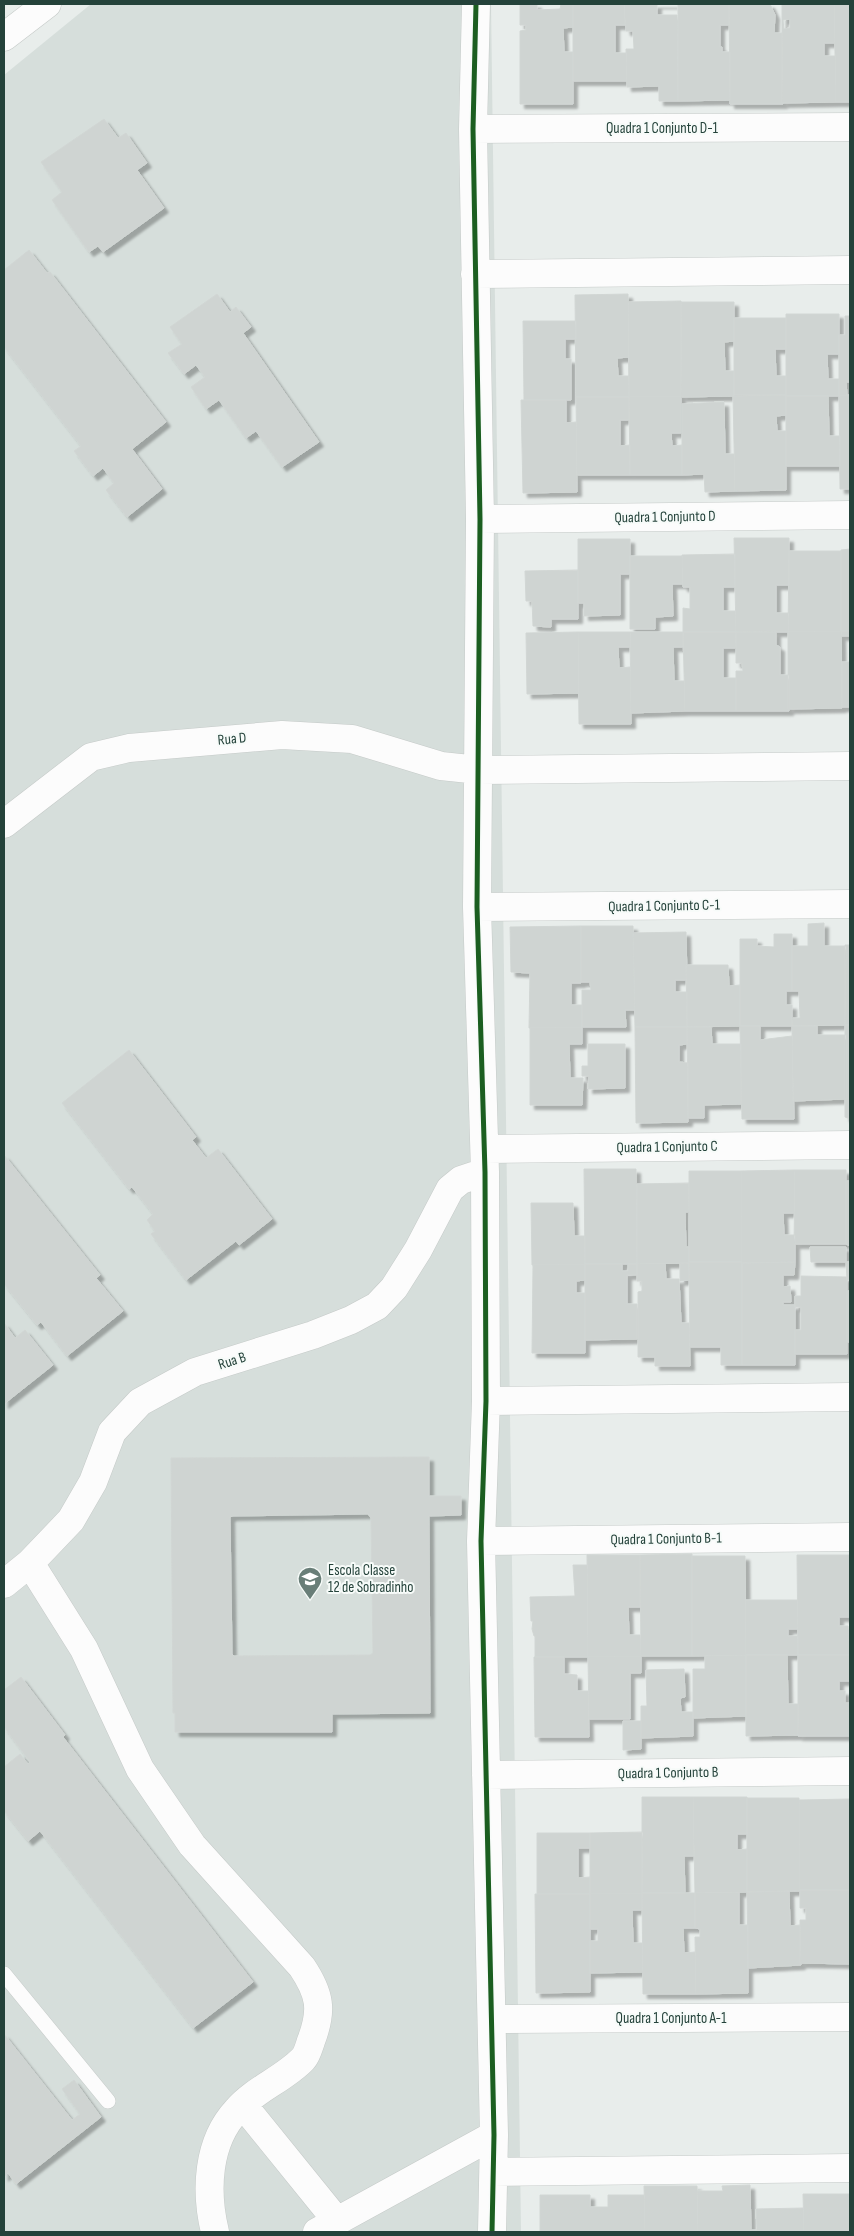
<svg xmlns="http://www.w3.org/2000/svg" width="854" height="2236" font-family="'Sofia Sans Condensed',sans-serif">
<defs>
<filter id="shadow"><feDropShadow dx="4.5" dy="4.5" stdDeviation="1" flood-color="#0004"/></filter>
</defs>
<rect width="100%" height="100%" fill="#e8edeb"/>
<path fill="#d6dedb" d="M91 4H491L521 2232H4V75Z"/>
<path fill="#cfd4d2" stroke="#d1d6d4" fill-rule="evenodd" filter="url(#shadow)" d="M520 4H537V10L560 9 561 4H573V27L563 28 564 52H573V104H520V31L526 30V25H520Z
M573 4H624L625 25H615V53H626L627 81H573Z
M624 4H677H657V15H677L678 101H659V86L627 87 626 49H634L633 31H626Z
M678 4H729V25H720V47H722V52H730V100L678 101Z
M729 4H770L775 15 774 33H782L783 104H730Z
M782 4H834L835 43H824V56H835L836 102 782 103ZM790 19V28L784 29 783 20Z
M834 4H850V102H836Z
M104 119 118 138 126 133 147 163 137 170 164 208 103 252 98 246 89 252 52 200 62 192 41 162Z
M29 250 47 273 50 272 166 422 132 449 162 489 127 517 106 490 114 483 103 468 93 476 74 451 81 446 4 347V270Z
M217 294 230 312 236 307 251 327 243 333 319 442 282 467 256 431 246 438 219 400 206 409 191 387 205 377 196 365 184 374 168 353 182 344 170 327Z
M628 294 629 357 617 358 618 376H629V397H576L575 295Z
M681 301V396L629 397 628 302Z
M681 302H734V341L724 342 725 371H734V396L682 397Z
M786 314H839V354H827L828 379H839V396H786Z
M845 316H850V382H846L847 395 839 396V335H845Z
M734 318H786V349H775L776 376H786V395L734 396Z
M523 321H576V339H565V359H571V400H524Z
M733 395H786V415L776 416 777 431H786V490L735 491Z
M847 395H850V489H840L839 396Z
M681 396V433H671L672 446 682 445V475H630L629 397Z
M786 396H828L829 436H840V466H786Z
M576 397H629V420H620V446L630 445V475H577Z
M521 400H566V423L576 422 577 492 523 493Z
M724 402 725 454H734L735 491 705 492 704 474 682 475V404Z
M734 538H789V585H776V613H789L788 632H736Z
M578 539H630V574H620V615L584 616V603H578Z
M850 549V631H841V550Z
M789 551H841V631L788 632Z
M735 554V587H723V611H735L736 632H683V608L690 609V587H683L682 555Z
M630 556H682L683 584H672L673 616 655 617V629H630Z
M578 570V619H551V627L533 626 532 601H526L525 571Z
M776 631V645L780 647V675H789V711H736V671H743L742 663H736V632Z
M841 631H850V707H842V662H850V636H842Z
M841 631 842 708 788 709V632Z
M578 632H630L631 647H618L619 668 630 667 631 724H579Z
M578 632 579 693 527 694 526 633Z
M630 632H683V647H673L674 681H684L685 711 631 713Z
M683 632H736L735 648H723V678H736V711H685Z
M824 923V946H846L845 1025 792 1026 793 1018H800L799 991H792V946H808V924Z
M581 926H633L635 1010H625L626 1027H582V990H591L590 982H581Z
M581 926V983H571V1005H582V1027L529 1028 530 973 511 972 510 927Z
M686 932 687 980H675V992H687V1027H635L633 933Z
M774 934H792V991H786V1005H792V1026H740V939H757V946L774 947Z
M845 945H850V1025H845Z
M686 965H728L729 986 740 985V1026L687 1027Z
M845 1025H850V1119L845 1117Z
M740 1026H760V1040L792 1036 794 1119H742Z
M792 1026H817V1035H846V1099L793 1101Z
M582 1027V1044H569L570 1078H583L582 1105H530V1028Z
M635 1027H687V1044L679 1045V1062L688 1063V1122L636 1123Z
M687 1027H711L712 1044H741V1104L704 1105V1118H688Z
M588 1044H625V1088L588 1089 589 1076H582V1066H588Z
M129 1050 196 1137 192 1140 206 1158 218 1149 272 1219 239 1245 236 1241 186 1280 151 1234 155 1231 147 1220 153 1214 132 1187 129 1189 62 1103Z
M4 1155 100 1275 96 1278 123 1311 67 1356 41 1322 37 1325 4 1284Z
M584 1169H636L637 1264H585Z
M795 1170 794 1213H783L784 1235H795V1262L742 1263 741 1171Z
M795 1170H846V1244H794Z
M689 1171H741L742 1262H689Z
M846 1181H850V1246L846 1244Z
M689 1183 688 1212H685L686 1247H689V1263L637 1264V1184Z
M531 1203H573L574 1236H585V1264L532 1265Z
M810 1247H846V1262H811Z
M689 1262H742V1365H721V1347H690Z
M795 1262 794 1275H783V1287L790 1286 791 1302H783V1305H795V1365H742V1263Z
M846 1262H850V1280H847Z
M665 1263 666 1279H679L681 1323H689L690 1366H655V1357H638V1292L642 1291V1281H637V1264Z
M680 1263H689V1280L680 1281Z
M585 1264H622V1271H628V1264H637V1275H627V1304H637V1339L585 1340Z
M585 1264V1280L576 1281V1293H585V1353H532L533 1265Z
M801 1276 847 1277V1354H795V1330H801V1307H795V1296H801Z
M847 1291H850V1342H847Z
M4 1323 15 1338 25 1330 53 1365 4 1404Z
M429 1457V1496H461V1515L429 1516 430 1713 332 1714V1732H175V1713H173L171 1458ZM368 1514 371 1518 373 1653 370 1655 234 1656 232 1654 230 1517 233 1516Z
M692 1554V1656H641L640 1555Z
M587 1555H640V1607H628L629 1635H640L641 1656 588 1657Z
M797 1555H849L850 1617H839V1626H848L850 1655H798Z
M692 1556H745L746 1655 692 1656Z
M573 1565H587L588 1657H535V1636H534L532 1629 533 1621H531L530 1597 575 1596Z
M745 1600H797L798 1629H788V1636H798V1655H746Z
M746 1655V1716L693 1718V1669H705V1656Z
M746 1655H787L788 1704H798L799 1735 746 1736Z
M798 1655H850V1681H839V1691H845V1703H850V1736H798Z
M641 1656V1673H630V1719H589L588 1657Z
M534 1657H564V1674L577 1675V1691H588L589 1737H535Z
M684 1669 685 1697 680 1698 681 1712H693V1736L641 1738V1706H647L646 1670Z
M21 1677 65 1735 63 1737 253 1982 193 2028 40 1831 28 1841 4 1811V1782L5 1781 4 1767 20 1754 28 1764 30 1762 4 1727V1690Z
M623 1721H641V1749L623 1750Z
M642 1797H693L694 1856H684L685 1893H642Z
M693 1797H747V1834H737V1850L747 1849V1892L695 1893Z
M747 1798H799L800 1891 747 1892Z
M850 1799V1890H800L799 1800Z
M643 1832 642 1893 590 1894V1833Z
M537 1833H590V1848H578V1878L590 1877V1894H537Z
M800 1890H850V1964L800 1963V1920H806V1908H800Z
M789 1891 790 1926 800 1925 801 1965 748 1968 747 1892Z
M739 1892V1925H748V1993L696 1994 695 1937H700V1929L695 1928V1893Z
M642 1893H695V1928H683L684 1953 695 1952 696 1994H643Z
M642 1893V1910H632L633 1943H643L642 1972 590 1973V1941H598V1929H590V1894Z
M535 1894H590V1992L536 1993Z
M4 2034 72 2120 80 2114 62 2089 74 2080 101 2117 16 2184 8 2173 4 2177Z
M750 2185 751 2232H698L697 2191H723L722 2186Z
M644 2186H697L698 2232H645Z
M803 2194H850V2232H804Z
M540 2195H590V2207H608V2195H644L645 2232H540Z
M803 2208 804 2232H751V2230H757L756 2209Z"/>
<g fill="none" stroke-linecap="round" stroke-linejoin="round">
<defs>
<path id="lane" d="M4 1974 108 2101"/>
<path id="street" d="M476 4 473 129 480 519 477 907 485 1172 486 1401 481 1541 494 2135 492 2232
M4 37 47 4
M473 129 850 127
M475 274 850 270
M480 519 850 515
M4 824 91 757 129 748 282 735 352 739 441 766 479 770 850 766
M477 907 850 904
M485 1149 850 1145
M486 1401 850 1397
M481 1541 850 1537
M30 1563 84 1649 140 1769 192 1845 302 1967C320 1994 323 2010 311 2041 309 2047 307 2055 303 2059 284 2079 255 2089 237 2110 207 2142 205 2191 215 2232
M4 1584 30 1563 71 1520 93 1482 112 1432 140 1402 195 1372 313 1335 351 1320 377 1306 394 1288 418 1250 450 1189 461 1180 485 1172
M486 1775 850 1771
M492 2019 850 2017
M243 2105 337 2221
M494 2172 850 2168
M317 2232 494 2135"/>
</defs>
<use href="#lane" stroke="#c5cac8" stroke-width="16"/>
<use href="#street" stroke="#c5cac8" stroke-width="29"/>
<use href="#lane" stroke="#fcfcfc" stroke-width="15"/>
<use href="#street" stroke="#fcfcfc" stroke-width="28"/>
<defs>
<path id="cycleway" d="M476 4 473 129 480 519 477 907 485 1172 486 1401 481 1541 494 2135 492 2232"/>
</defs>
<use href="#cycleway" stroke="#f7fbf9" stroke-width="8"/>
<use href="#cycleway" stroke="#1b5e20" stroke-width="5"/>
</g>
<defs>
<symbol id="school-pin" viewBox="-11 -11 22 30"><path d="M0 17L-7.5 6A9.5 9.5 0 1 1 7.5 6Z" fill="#697e78" stroke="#f7fbf9"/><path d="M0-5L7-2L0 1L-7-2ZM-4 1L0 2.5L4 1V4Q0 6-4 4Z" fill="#fff"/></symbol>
</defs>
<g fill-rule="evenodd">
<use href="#school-pin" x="296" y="1565" width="28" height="38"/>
</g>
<g text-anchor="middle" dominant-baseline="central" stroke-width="4" stroke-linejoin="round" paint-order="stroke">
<g font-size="15" fill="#24423a" stroke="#f7fbf9">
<text x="662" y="128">Quadra 1 Conjunto D-1</text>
<text transform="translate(665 517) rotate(-1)">Quadra 1 Conjunto D</text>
<text transform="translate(232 739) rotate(-5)">Rua D</text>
<text transform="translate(664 906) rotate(-1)">Quadra 1 Conjunto C-1</text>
<text transform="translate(667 1147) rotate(-1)">Quadra 1 Conjunto C</text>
<text transform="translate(232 1361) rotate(-18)">Rua B</text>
<text transform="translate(666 1539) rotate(-1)">Quadra 1 Conjunto B-1</text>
<text transform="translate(668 1773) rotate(-1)">Quadra 1 Conjunto B</text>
<text x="671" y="2018">Quadra 1 Conjunto A-1</text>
</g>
<g font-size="15" fill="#24423a" stroke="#f7fbf9" text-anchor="start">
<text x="328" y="1570">Escola Classe<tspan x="328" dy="17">12 de Sobradinho</tspan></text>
</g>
</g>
<rect width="854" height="2236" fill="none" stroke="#24423a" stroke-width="10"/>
</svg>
